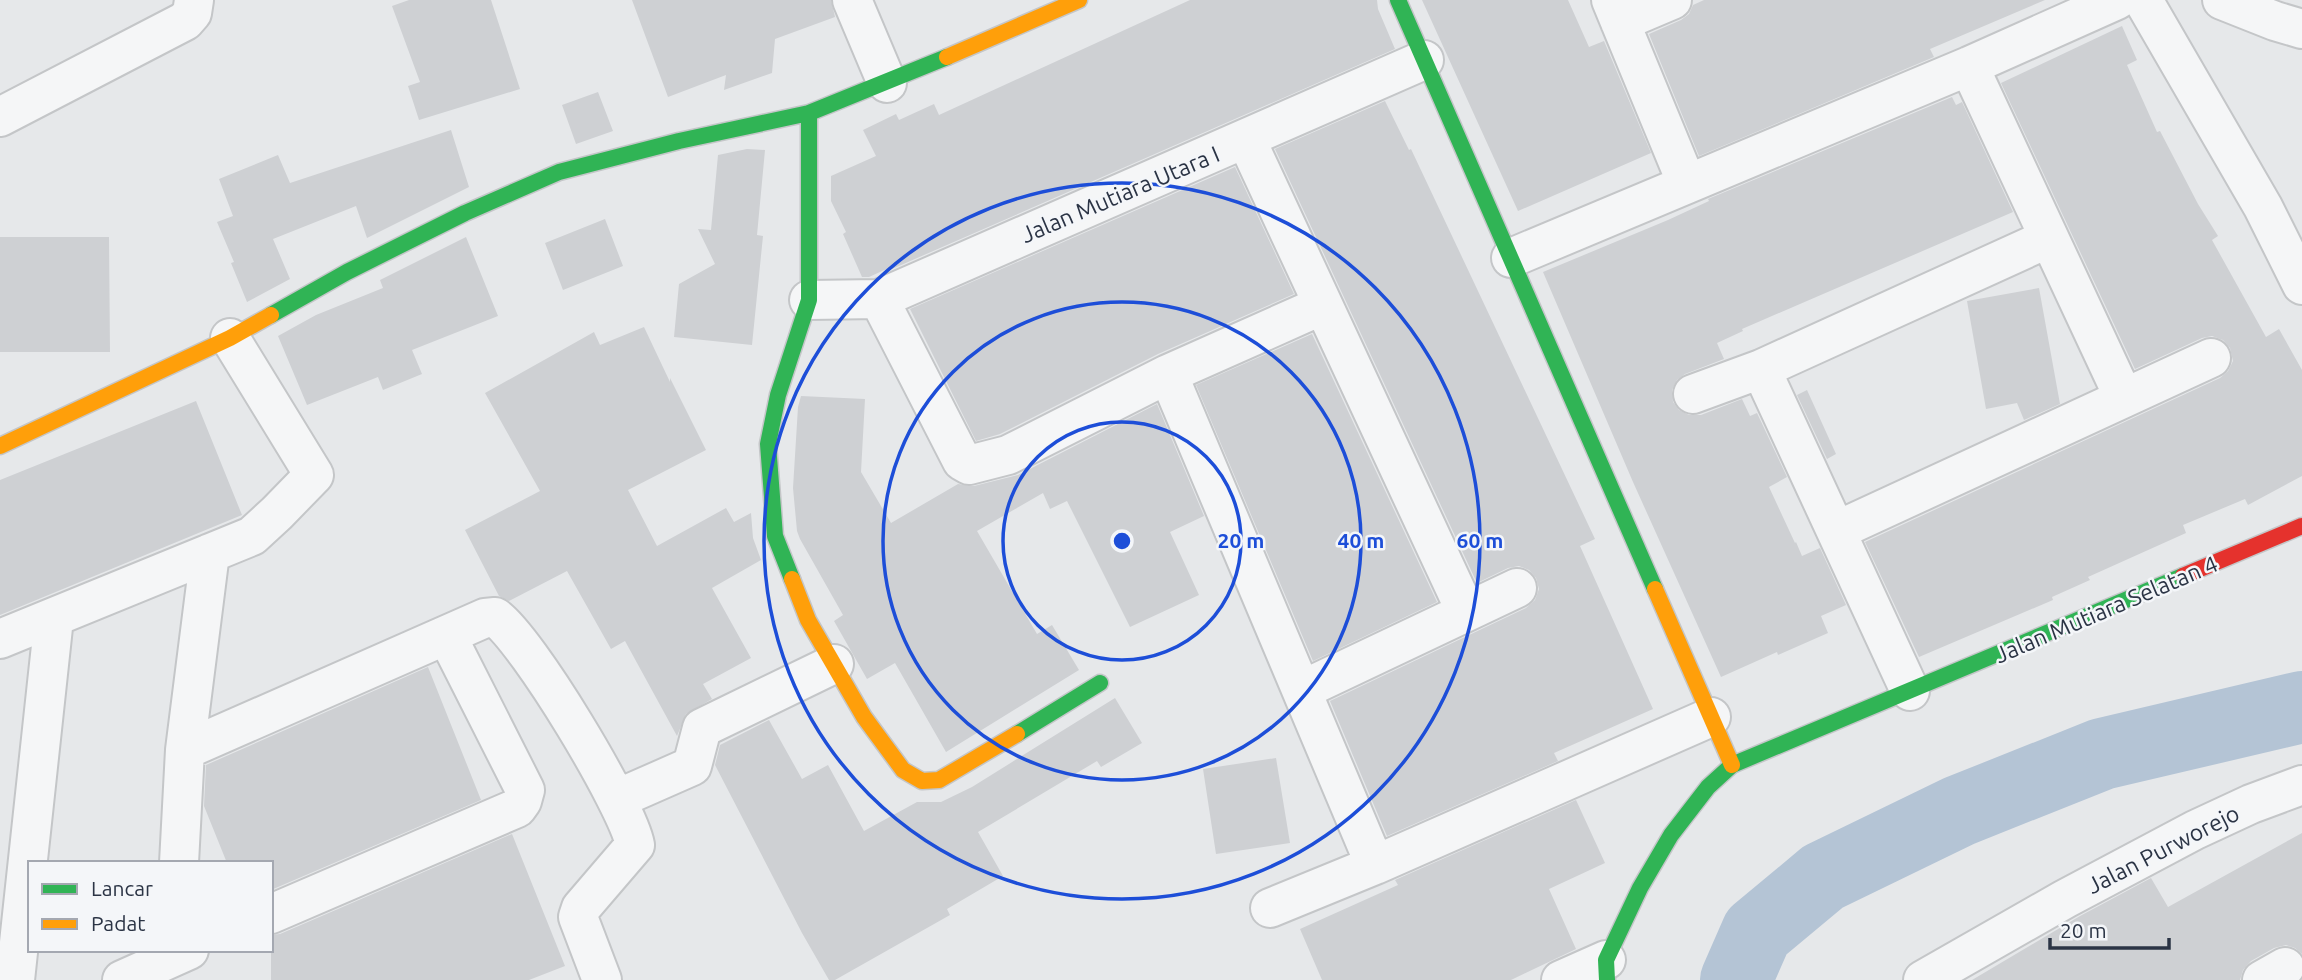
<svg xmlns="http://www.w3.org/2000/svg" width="2302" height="980" font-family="Ubuntu,sans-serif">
<rect width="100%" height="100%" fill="#e6e8ea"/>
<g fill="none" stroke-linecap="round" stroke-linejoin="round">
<path stroke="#b4c4d5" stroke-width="72" d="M1736 980 1757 932 1823 877 1959 811 2102 754 2302 707"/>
</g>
<path fill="#ced0d3" d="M409 0H491L520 89 419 120 408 86 420 82 392 6Z
M632 0H831L835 17 775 39 772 73 724 90 726 75 668 97Z
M1190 0H1377L1378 9 1395 49 892 269 891 267 869 277H862L843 234 846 232 831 201V176L876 156 863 130 896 114 899 120 934 104 939 115Z
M1422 0H1568L1589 47 1604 41 1651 153 1518 211Z
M1704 0H2045L1930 49 1934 57 1699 156 1649 34 1681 20 1689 14 1693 5Z
M2122 26 2137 60 2127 65 2157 132 2160 131 2198 204 2218 236 2212 240 2266 337 2279 329 2302 370V476L2248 505 2245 499 2183 525 2186 533 2088 577 2090 580 2052 597 2053 600 1919 657 1865 542 2220 378 2228 371 2233 361 2230 348 2223 340 2212 336 2202 338 2135 369 2001 83Z
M598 92 613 131 576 144 562 105Z
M1952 97 1956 105 1962 102 2013 212 1742 329 1743 331 1717 343 1724 359 1685 374 1677 380 1672 390 1673 402 1679 410 1689 415H1701L1742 399 1750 416 1757 413 1787 477 1769 487 1795 543 1796 542 1802 556 1820 548 1846 605 1821 616 1828 633 1778 655 1777 652 1721 677 1633 482 1543 272 1668 220 1709 201 1708 199Z
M1385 101 1409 150 1411 149 1595 539 1580 546 1653 709 1554 753 1558 761 1387 836 1330 701 1526 608 1535 600 1539 589 1536 578 1529 570 1519 566 1508 568 1477 583 1275 149Z
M451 130 469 187 367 238 356 206 273 239 290 279 247 302 231 263 234 262 217 222 233 216 219 179 278 155 290 183Z
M747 149 765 150 757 235 763 236 752 345 674 337 679 284 715 264 698 229 711 230 718 155Z
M1235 167 1294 294 1158 354 1000 434 976 441 910 309Z
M605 219 623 266 563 290 545 243Z
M0 237H109L110 352H0Z
M466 237 498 316 412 350 422 374 383 390 378 377 307 405 278 336 316 315 383 288 380 280Z
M2039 288 2060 404 2024 420 2017 403 1986 409 1967 301Z
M644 327 670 382V378L706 450 628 490 657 546 726 508 734 522 751 513 753 538 761 560 712 588 751 658 703 684 712 699 686 714 677 736 625 641 611 649 567 571 509 601 499 596 465 530 540 491 485 393 594 332 600 345Z
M1312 334 1437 602 1313 661 1196 385Z
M1807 390 1836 454 1827 459 1797 395Z
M801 396 865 399 861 472 891 523 958 484 974 486 1018 475 1157 404 1204 516 1170 532 1199 595 1130 627 1067 501 1050 509 1043 493 977 531 1037 634 1052 625 1079 670 946 752 895 663 867 679 834 621 843 615 800 539 797 531 793 488 798 407Z
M196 401 242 515 0 615V480Z
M428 667 481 800 271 890V863H227L204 806 206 765Z
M1115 698 1142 743 1101 767 1097 761 978 832 1003 876 947 909 950 915 835 980H829L802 933 715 765 720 745 769 720 802 779 828 765 864 831 917 802H941L972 787Z
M1276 758 1290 843 1216 854 1203 769Z
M1576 800 1605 863 1549 889 1576 949 1511 980H1322L1300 929 1398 885 1395 880Z
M2302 833V954L2295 948 2286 945 2274 948 2251 961 2243 970 2240 980H1972L2080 916 2151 878 2168 907Z
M512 834 565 966 529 980H271V935L280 934Z"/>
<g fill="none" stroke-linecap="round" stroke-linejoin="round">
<defs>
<path id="street" d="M852 0 887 83
M1611 0 1687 184
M2143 0 2263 207 2302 285
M2222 0 2275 21 2302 29
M1620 22 1672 0
M1969 66 2124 398
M0 117 185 21 192 13 194 0
M1246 139 1466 612
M1511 258 1969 66 2117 0
M879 299 962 461 969 465 1008 455 1168 374 1323 305
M809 300 879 299 1424 60
M1761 369 1910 691
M1168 374 1375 865
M1693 394 1761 369 2049 238
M1836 531 2211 358
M0 639 252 536 277 513 314 475 230 338
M1302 690 1517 588
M185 750 485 618 495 617C527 639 628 806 635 845L581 908 578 917 602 980
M617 799 692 766 702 728 834 664
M179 863 185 750 210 553
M1270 908 1375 865 1711 717
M271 914 517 808 522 801 525 790 447 636
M15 980 54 618
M122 980 189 950
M1561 980 1606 960
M1923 980 2065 899 2195 830 2251 804 2302 785
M2262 980 2285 967"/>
<path id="fast" d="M1398 0 1655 589
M271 315 347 272 465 213 559 172 679 141 809 113 947 57
M792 579 775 536 768 444 778 395 809 300V113
M1017 734 1100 683
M1607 980 1606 960 1640 888 1671 835 1708 787 1732 765 2183 576"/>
<path id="slow" d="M947 57 1079 0
M0 446 230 338 271 315
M792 579 808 620 864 717 903 770 922 781 939 780 1017 734
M1655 589 1732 765"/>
<path id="jam" d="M2183 576 2302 526"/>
</defs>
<use href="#street" stroke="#c4c6c8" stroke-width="42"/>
<use href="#fast" stroke="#c4c6c8" stroke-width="19"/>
<use href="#slow" stroke="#c4c6c8" stroke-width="19"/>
<use href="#jam" stroke="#c4c6c8" stroke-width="19"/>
<use href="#street" stroke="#f5f6f7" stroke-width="38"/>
<use href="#fast" stroke="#30b455" stroke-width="16"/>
<use href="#slow" stroke="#ff9f0a" stroke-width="16"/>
<use href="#jam" stroke="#e5322d" stroke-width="16"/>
</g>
<g fill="none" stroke="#1d4ed8" stroke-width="3.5">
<circle cx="1122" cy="541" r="119"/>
<circle cx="1122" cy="541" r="239"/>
<circle cx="1122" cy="541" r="358"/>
</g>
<g text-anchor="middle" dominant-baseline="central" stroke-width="5" stroke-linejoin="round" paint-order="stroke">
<g font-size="23" fill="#2b3445" stroke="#f4f6f9">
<text transform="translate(1120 194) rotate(-23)">Jalan Mutiara Utara I</text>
<text transform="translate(2106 609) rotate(-23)">Jalan Mutiara Selatan 4</text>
<text transform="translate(2163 849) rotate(-27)">Jalan Purworejo</text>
</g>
</g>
<circle cx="1122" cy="541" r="10" fill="#1d4ed8" stroke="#f4f6f9" stroke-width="3.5"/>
<g font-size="21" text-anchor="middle" font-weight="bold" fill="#1d4ed8" stroke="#f4f6f9" stroke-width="5" stroke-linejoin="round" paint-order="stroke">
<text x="1241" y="548">20 m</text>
<text x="1361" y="548">40 m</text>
<text x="1480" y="548">60 m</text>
</g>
<rect x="28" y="861" width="245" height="91" fill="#f4f6f9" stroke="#a4a8b1" stroke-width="2"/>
<rect x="42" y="884" width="35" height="10" fill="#30b455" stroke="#a4a8b1" stroke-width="2"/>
<text x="91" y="896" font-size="21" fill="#2b3445">Lancar</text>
<rect x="42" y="919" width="35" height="10" fill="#ff9f0a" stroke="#a4a8b1" stroke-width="2"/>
<text x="91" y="931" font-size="21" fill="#2b3445">Padat</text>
<path d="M2050 938v10h119v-10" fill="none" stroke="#2b3445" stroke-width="3.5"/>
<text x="2060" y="938" font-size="21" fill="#2b3445" stroke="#f4f6f9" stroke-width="5" paint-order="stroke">20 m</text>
</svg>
